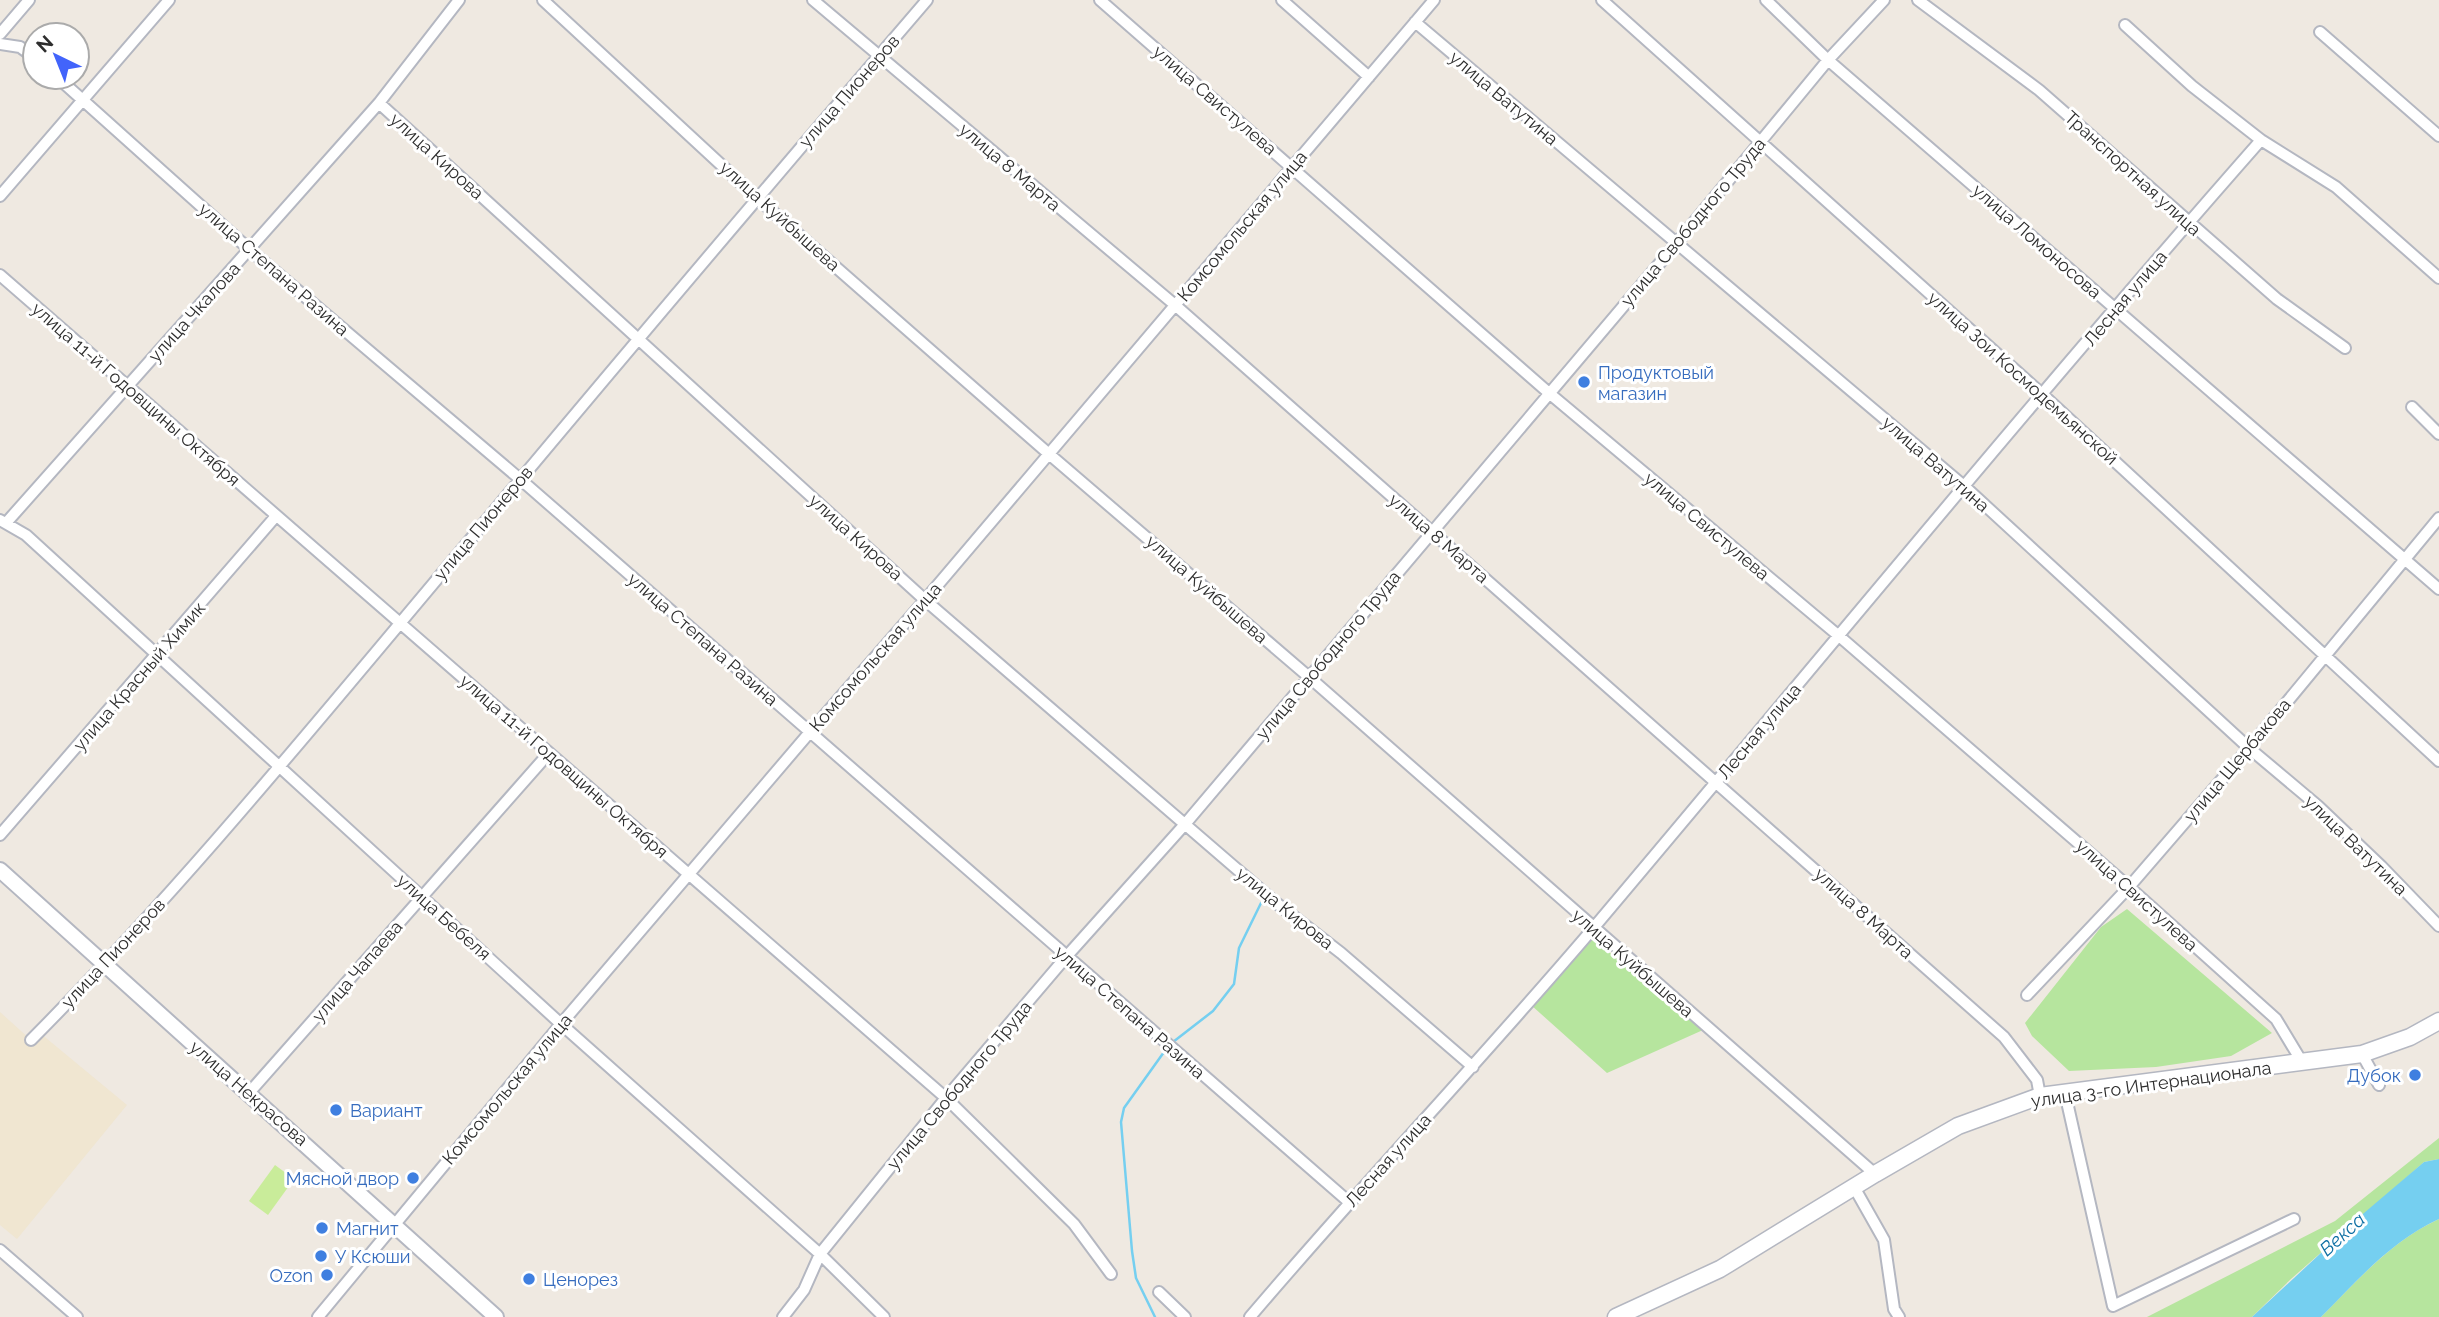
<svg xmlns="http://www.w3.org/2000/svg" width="2439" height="1317" font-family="Raleway,sans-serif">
<rect width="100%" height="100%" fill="#efe9e1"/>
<path fill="#f0e6d1" d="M0 1012 31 1040 40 1033 127 1105 17 1239 0 1225Z"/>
<path fill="#b6e59e" d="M2127 909 2272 1033 2231 1056 2156 1067 2069 1071 2032 1036 2025 1023 2101 927Z
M1591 937 1703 1030 1607 1073 1531 1005Z
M2439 1138V1159L2424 1162 2291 1279 2252 1317H2147L2335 1221Z
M2439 1219V1317H2321C2358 1280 2391 1241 2439 1219Z"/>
<path fill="#c9ec9a" d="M275 1165 294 1179 268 1215 249 1201Z"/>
<path fill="#75cff0" d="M2439 1159V1219C2390 1242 2359 1279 2321 1317H2252L2364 1213 2424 1162Z"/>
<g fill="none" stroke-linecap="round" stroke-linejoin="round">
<path stroke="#75cff0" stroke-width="2.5" d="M1173 1042 1213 1011 1234 984 1239 948 1261 903
M1155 1317 1136 1278 1132 1251 1121 1122 1124 1108 1164 1052"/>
<defs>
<path id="minor" d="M543 0 757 198 1049 454 1309 677 1875 1174
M813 0 1175 305 2004 1037 2037 1080 2040 1096
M1100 0 1549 393 1839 636 2129 887 2276 1019 2302 1062
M1282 0 1369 77
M1602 0 2043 395 2439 761
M1766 0 1828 60 2439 589
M1918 0 2039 90 2277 299 2345 348
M1415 22 1964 486 2249 748 2318 806 2381 866 2439 926
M2125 25 2192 86 2261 140 2336 187 2439 278
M2320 32 2439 136
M0 34 29 0
M0 44 20 47 35 58
M57 77 250 250 520 479 1349 1202
M379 103 925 600 1275 902 1341 953 1473 1067
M0 196 169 0
M0 275 946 1098 1074 1224 1111 1274
M2412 407 2439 434
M0 520 26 535 561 1024 820 1254 884 1317
M6 523 379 103 459 0
M0 835 276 516
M2027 995 2129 887 2249 748 2439 518
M31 1040C183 887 320 718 459 553 614 367 770 183 927 0
M2362 1054 2379 1085
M2065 1093 2113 1306 2294 1219
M248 1094 549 753
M1854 1187 1884 1240 1894 1309 1899 1317
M0 1250 77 1317
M1159 1292 1185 1317
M318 1317 561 1024 810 732 925 600 1434 0
M783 1317 804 1290 820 1254 946 1098 1066 957 1186 823 1676 244 1828 60 1884 0
M1250 1317C1363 1184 1483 1058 1596 925 1817 663 2034 398 2261 140"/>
<path id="tertiary" d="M0 870 496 1317"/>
<path id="secondary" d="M1616 1317 1720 1269 1875 1174 1958 1126 2040 1096 2362 1054 2410 1037 2439 1021"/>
</defs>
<use href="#minor" stroke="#b4b7c1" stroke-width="14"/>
<use href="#tertiary" stroke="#b4b7c1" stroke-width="18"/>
<use href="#secondary" stroke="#b4b7c1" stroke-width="19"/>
<use href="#minor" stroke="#fff" stroke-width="10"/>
<use href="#tertiary" stroke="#fff" stroke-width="14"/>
<use href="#secondary" stroke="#fff" stroke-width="16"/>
</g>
<g fill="#3f7fe0" stroke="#fff" stroke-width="2.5">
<circle cx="1584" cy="382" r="7"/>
<circle cx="2415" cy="1075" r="7"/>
<circle cx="336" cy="1110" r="7"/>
<circle cx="413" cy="1178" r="7"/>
<circle cx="322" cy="1228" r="7"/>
<circle cx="321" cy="1256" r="7"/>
<circle cx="327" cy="1275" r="7"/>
<circle cx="529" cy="1279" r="7"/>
</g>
<g text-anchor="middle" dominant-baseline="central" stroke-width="6" stroke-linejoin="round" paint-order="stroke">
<g font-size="18" fill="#2e2e2e" stroke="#fff">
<text transform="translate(849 91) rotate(-49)">улица Пионеров</text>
<text transform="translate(1504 98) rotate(40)">улица Ватутина</text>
<text transform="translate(1215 100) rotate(41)">улица Свистулева</text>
<text transform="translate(437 156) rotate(42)">улица Кирова</text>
<text transform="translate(1010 167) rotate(40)">улица 8 Марта</text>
<text transform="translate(2133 173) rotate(42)">Транспортная улица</text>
<text transform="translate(780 216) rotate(42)">улица Куйбышева</text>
<text transform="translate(1693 222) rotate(-50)">улица Свободного Труда</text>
<text transform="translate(1242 226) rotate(-50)">Комсомольская улица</text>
<text transform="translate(2037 241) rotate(41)">улица Ломоносова</text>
<text transform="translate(274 269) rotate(41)">улица Степана Разина</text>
<text transform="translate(2125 298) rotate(-50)">Лесная улица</text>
<text transform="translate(194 312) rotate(-48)">улица Чкалова</text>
<text transform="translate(2023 378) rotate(42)">улица Зои Космодемьянской</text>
<text transform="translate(136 394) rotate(41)">улица 11-й Годовщины Октября</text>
<text transform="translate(1936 464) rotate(41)">улица Ватутина</text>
<text transform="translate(483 523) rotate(-50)">улица Пионеров</text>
<text transform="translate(1707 526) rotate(40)">улица Свистулева</text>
<text transform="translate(856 537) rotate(42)">улица Кирова</text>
<text transform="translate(1439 538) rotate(41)">улица 8 Марта</text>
<text transform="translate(1207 589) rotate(41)">улица Куйбышева</text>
<text transform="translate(703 639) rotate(41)">улица Степана Разина</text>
<text transform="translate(1328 655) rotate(-50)">улица Свободного Труда</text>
<text transform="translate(875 657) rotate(-49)">Комсомольская улица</text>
<text transform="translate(139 676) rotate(-49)">улица Красный Химик</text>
<text transform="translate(1759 731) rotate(-50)">Лесная улица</text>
<text transform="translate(2237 760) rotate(-50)">улица Щербакова</text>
<text transform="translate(564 766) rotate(41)">улица 11-й Годовщины Октября</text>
<text transform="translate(2356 845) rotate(44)">улица Ватутина</text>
<text transform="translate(2137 895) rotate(42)">улица Свистулева</text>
<text transform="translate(1285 908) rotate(39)">улица Кирова</text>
<text transform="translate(1864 913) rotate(42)">улица 8 Марта</text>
<text transform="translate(444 917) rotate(42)">улица Бебеля</text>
<text transform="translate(113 953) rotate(-47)">улица Пионеров</text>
<text transform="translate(1633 963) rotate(41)">улица Куйбышева</text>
<text transform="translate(357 971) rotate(-49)">улица Чапаева</text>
<text transform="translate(1130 1012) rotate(41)">улица Степана Разина</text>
<text transform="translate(2151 1084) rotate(-8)">улица 3-го Интернационала</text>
<text transform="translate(959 1085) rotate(-50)">улица Свободного Труда</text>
<text transform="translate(507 1089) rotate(-50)">Комсомольская улица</text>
<text transform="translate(249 1093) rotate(41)">улица Некрасова</text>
<text transform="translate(1388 1160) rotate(-48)">Лесная улица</text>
</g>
<g font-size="18" fill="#366cbe" stroke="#fff" text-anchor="start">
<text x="1598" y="372">Продуктовый<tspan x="1598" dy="21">магазин</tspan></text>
<text x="2401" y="1075" text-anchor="end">Дубок</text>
<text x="350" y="1110">Вариант</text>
<text x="399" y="1178" text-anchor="end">Мясной двор</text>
<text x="336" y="1228">Магнит</text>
<text x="335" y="1256">У Ксюши</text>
<text x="313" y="1275" text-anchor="end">Ozon</text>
<text x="543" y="1279">Ценорез</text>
</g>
<g font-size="19" font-style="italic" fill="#0d6fa3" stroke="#fff">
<text transform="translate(2342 1234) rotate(-42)">Векса</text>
</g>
</g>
<g transform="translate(56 56) rotate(317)"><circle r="33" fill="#ffffff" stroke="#ababab" stroke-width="2"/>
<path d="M0-5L12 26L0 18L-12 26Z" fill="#4264fb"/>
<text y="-10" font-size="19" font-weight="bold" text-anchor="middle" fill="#2e2e2e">N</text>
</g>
</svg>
